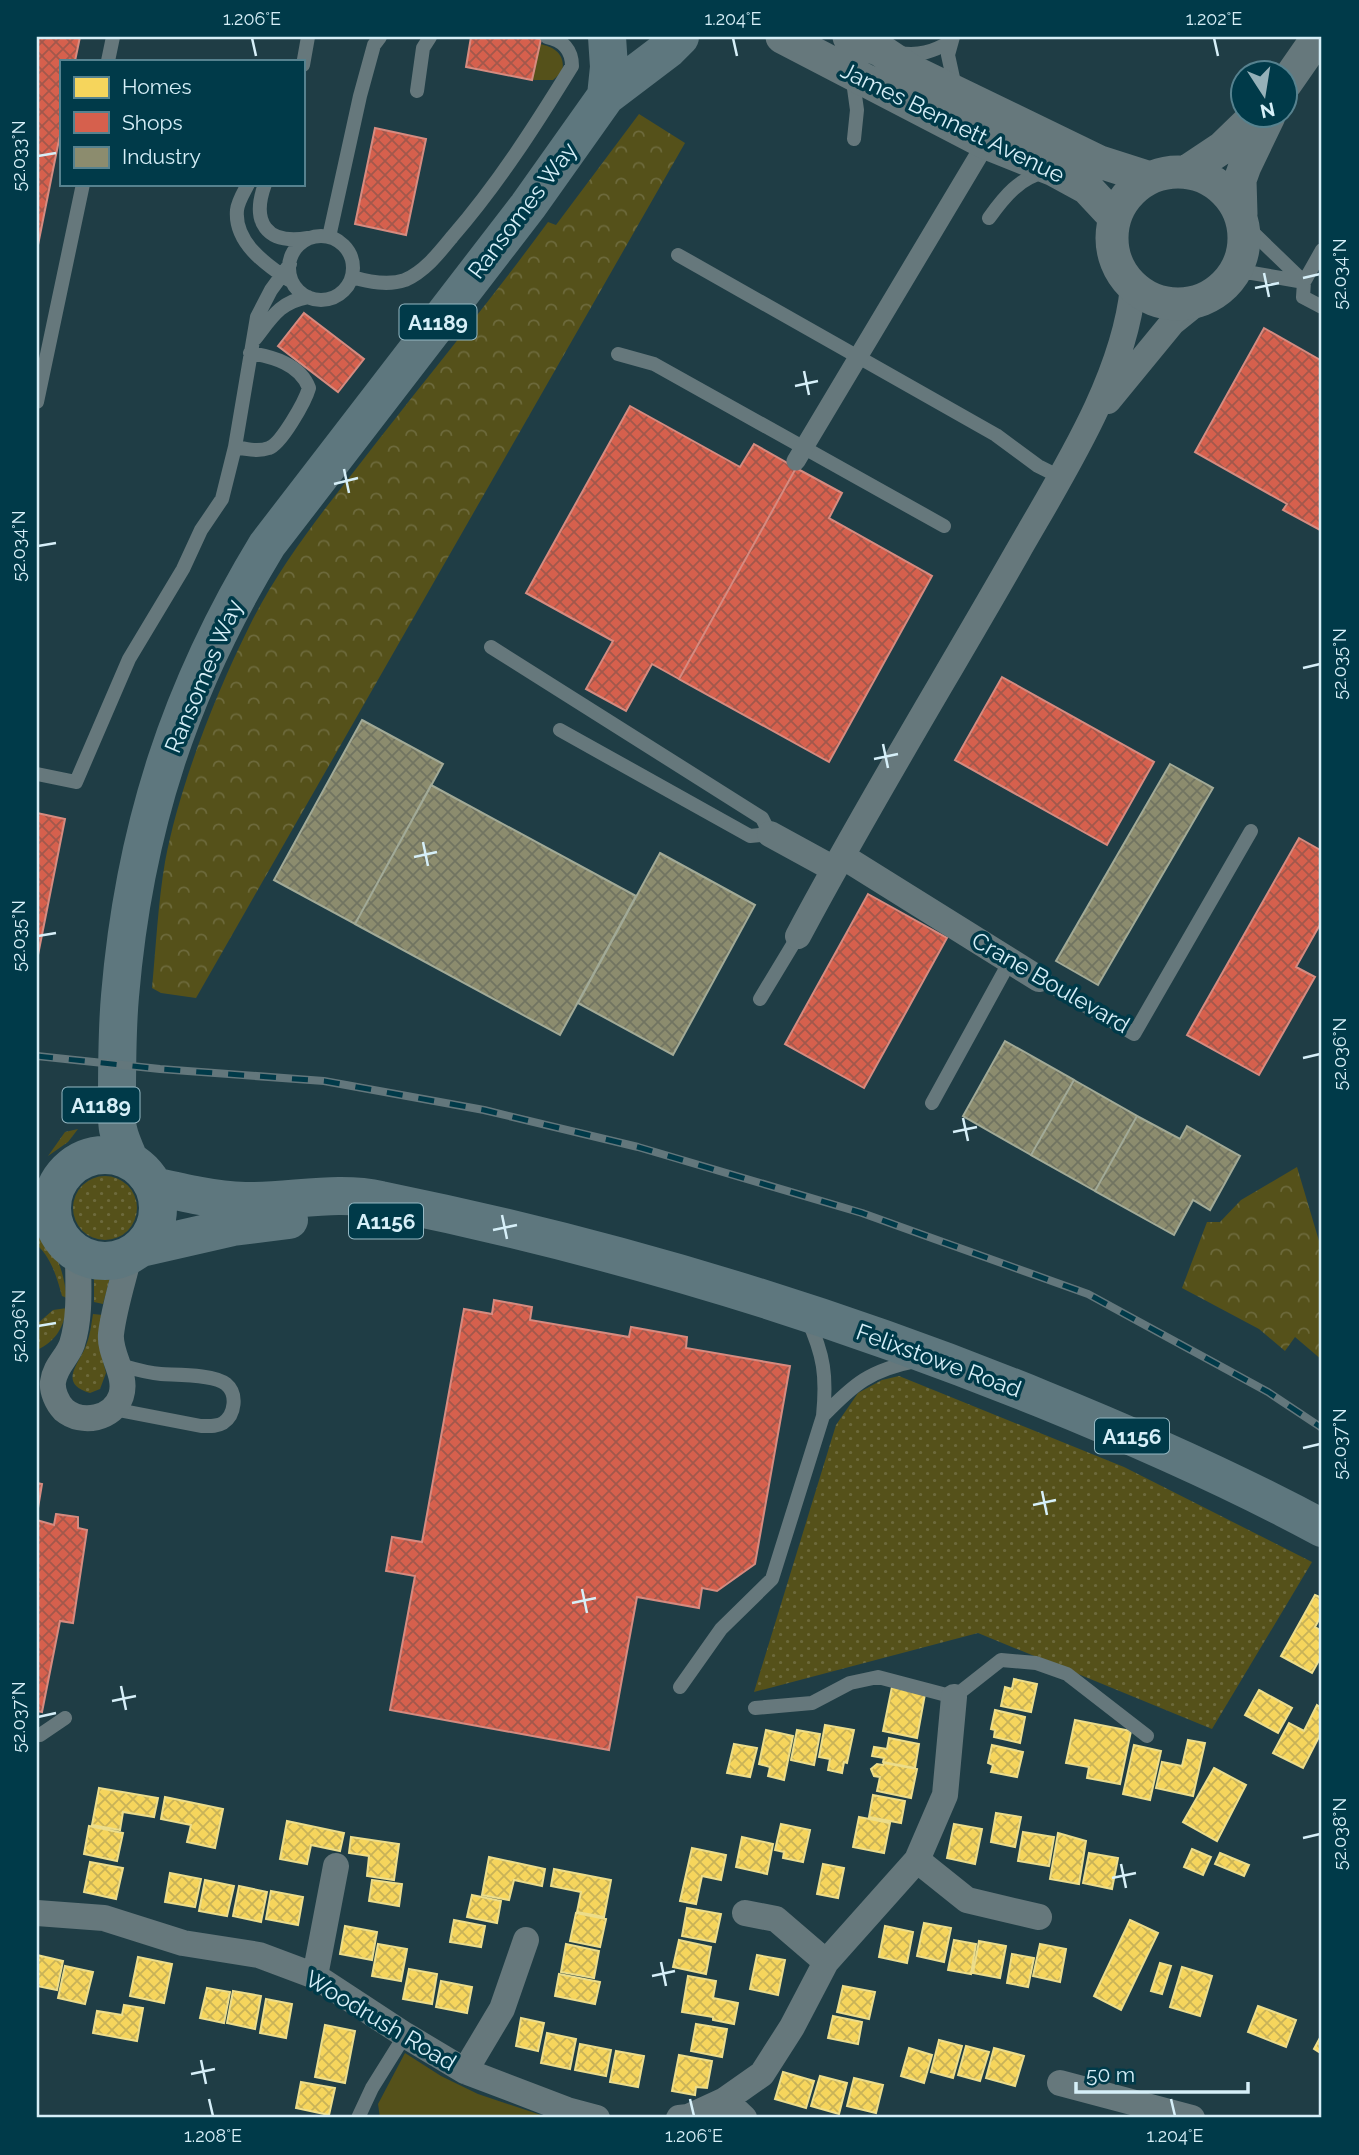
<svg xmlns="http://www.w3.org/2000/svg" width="1359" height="2155" font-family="Raleway,sans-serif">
<defs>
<pattern id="grass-dots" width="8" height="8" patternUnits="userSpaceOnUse" patternTransform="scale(1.75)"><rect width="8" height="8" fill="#55511a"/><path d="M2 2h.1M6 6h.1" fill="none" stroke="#6d6a3c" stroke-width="1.8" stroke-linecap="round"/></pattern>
<pattern id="forest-crowns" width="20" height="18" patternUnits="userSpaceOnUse" patternTransform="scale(1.75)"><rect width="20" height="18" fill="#55511a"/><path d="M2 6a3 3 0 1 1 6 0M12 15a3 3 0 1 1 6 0" fill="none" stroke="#6d6a3c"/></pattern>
<pattern id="homes-cross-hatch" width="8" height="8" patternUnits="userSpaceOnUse" patternTransform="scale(1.75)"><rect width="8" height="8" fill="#f6d55c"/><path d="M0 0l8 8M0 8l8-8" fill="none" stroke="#c8b258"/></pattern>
<pattern id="shops-cross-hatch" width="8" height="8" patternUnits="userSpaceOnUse" patternTransform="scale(1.75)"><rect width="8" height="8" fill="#d6604d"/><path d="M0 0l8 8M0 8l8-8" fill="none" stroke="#a2584c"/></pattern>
<pattern id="industry-cross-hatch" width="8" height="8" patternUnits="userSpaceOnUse" patternTransform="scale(1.75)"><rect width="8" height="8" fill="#8c8c6e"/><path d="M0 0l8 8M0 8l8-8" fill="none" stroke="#717461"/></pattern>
</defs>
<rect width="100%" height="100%" fill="#1f3d45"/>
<path fill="url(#grass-dots)" d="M78 1129 68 1142 48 1156 65 1132Z
M73 1208a32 32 0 1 1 64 0a32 32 0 1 1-64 0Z
M37 1236C59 1252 63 1272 67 1298L62 1296C57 1278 52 1259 37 1245Z
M94 1275 110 1278 103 1304 94 1302Z
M67 1308C63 1328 56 1341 37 1350V1324L53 1310Z
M93 1314 103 1315 101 1353 106 1373 100 1389 90 1393C59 1384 77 1366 85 1348 90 1337 91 1326 93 1314Z
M899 1376 1124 1467 1312 1562 1212 1729 978 1633 754 1692 836 1425 858 1393 882 1380Z"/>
<path fill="url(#forest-crowns)" d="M639 114 685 143 196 998 161 993 152 988C156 947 158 903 165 862 179 787 215 695 249 627 278 568 319 516 359 465 422 383 488 304 548 222L556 225Z
M1297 1167 1322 1251V1360L1295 1337 1285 1351 1259 1329 1182 1288 1207 1222H1220L1241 1200Z"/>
<path fill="#55511a" d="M540 44C555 47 566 55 562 72L553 80H532Z
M405 2053 441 2076 478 2094 550 2118H380L378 2104Z"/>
<path fill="url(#homes-cross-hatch)" stroke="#ecdd8b" stroke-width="2" d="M1315 1595 1322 1598V1614L1315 1627 1322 1631V1655L1312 1673 1281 1656Z
M1014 1679 1037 1684 1031 1712 1001 1706 1005 1687 1012 1689Z
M892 1687 925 1694 917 1738 883 1731Z
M1259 1690 1292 1708 1278 1733 1245 1715Z
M1317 1705 1322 1708V1731L1303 1768 1273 1753 1289 1723 1304 1731Z
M995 1710 1025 1717 1020 1743 994 1737 995 1730 991 1729Z
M1075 1720 1131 1731 1120 1784 1087 1778 1089 1767 1066 1763Z
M825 1725 854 1730 847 1763 844 1762 842 1773 828 1770 830 1759 819 1757Z
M766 1730 793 1736 784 1780 768 1776 770 1767 759 1764Z
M797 1730 820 1734 814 1765 791 1760Z
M889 1738 919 1744 915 1768 883 1762 884 1758 872 1756 874 1747 887 1749Z
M1188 1740 1205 1743 1193 1796 1156 1788 1162 1762 1182 1766Z
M734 1744 757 1748 750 1777 727 1773Z
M992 1745 1023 1752 1017 1777 991 1772 993 1765 988 1763Z
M1134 1745 1161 1751 1150 1800 1123 1794Z
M884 1763 917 1769 911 1798 877 1791 880 1777 874 1776 871 1769 877 1764 883 1765Z
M1214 1768 1246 1785 1217 1841 1183 1822Z
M99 1788 158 1798 154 1817 123 1812 120 1830 92 1825Z
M873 1795 905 1801 901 1823 869 1817Z
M165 1797 223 1809 215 1848 187 1842 191 1825 161 1819Z
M996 1813 1021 1817 1015 1847 991 1842Z
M859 1817 890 1823 884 1853 853 1847Z
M287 1821 344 1833 340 1851 311 1845 307 1864 280 1859Z
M781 1824 810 1830 803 1862 783 1858 784 1852 775 1850Z
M954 1824 982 1829 975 1864 947 1858Z
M89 1826 123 1833 117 1861 84 1854Z
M1023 1832 1054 1837 1049 1866 1018 1861Z
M1058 1833 1086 1841 1079 1884 1050 1879Z
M351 1837 399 1844 394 1880 367 1876 369 1856 349 1853Z
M742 1837 773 1844 767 1874 736 1867Z
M692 1848 726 1855 721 1880 702 1876 696 1904 680 1901Z
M1192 1849 1211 1857 1203 1875 1184 1867Z
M1089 1853 1118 1858 1112 1889 1083 1883Z
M1220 1853 1249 1865 1244 1876 1215 1864Z
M489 1857 545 1869 542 1886 514 1880 509 1900 482 1895Z
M90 1862 123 1868 116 1899 84 1892Z
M823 1864 844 1868 838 1898 817 1894Z
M554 1869 611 1880 604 1917 577 1912 581 1892 551 1886Z
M170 1873 201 1879 195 1907 165 1902Z
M205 1880 234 1886 227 1916 199 1911Z
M372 1880 402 1884 399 1906 369 1901Z
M239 1886 267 1892 261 1922 233 1916Z
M271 1891 303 1897 298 1925 266 1919Z
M472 1895 501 1901 497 1923 467 1917Z
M687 1908 721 1914 715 1942 682 1936Z
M576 1913 606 1919 600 1947 570 1941Z
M454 1920 485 1926 481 1947 450 1942Z
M1130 1920 1158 1933 1121 2010 1094 1996Z
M924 1923 951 1928 944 1962 917 1956Z
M345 1926 377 1932 372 1960 340 1954Z
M885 1926 913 1932 907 1963 879 1957Z
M679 1940 711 1947 706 1974 673 1967Z
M954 1940 976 1944 971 1974 948 1970Z
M979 1941 1006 1946 1000 1978 973 1973Z
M378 1944 407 1949 401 1981 372 1976Z
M566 1944 599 1951 594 1978 561 1972Z
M1040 1944 1066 1949 1060 1982 1033 1976Z
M1012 1954 1034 1958 1028 1987 1007 1983Z
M37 1955 63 1961 57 1990 37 1986Z
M757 1955 785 1960 778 1995 750 1989Z
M138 1957 172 1964 164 2003 130 1996Z
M1160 1963 1171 1966 1162 1994 1151 1991Z
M65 1966 93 1972 85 2004 58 1998Z
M1182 1967 1212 1976 1200 2016 1170 2007Z
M409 1969 437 1974 432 2004 403 1999Z
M559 1974 600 1982 595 2004 555 1996Z
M688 1976 716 1981 713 1998 738 2003 734 2024 713 2020V2017L682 2012Z
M441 1981 472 1987 467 2013 436 2007Z
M843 1986 875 1992 869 2019 837 2012Z
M207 1988 230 1992 224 2023 200 2018Z
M233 1991 261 1996 255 2029 227 2023Z
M266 1999 292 2004 286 2038 260 2033Z
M124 2005 143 2008 137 2041 93 2033 97 2011 122 2015Z
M1258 2006 1296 2020 1286 2047 1248 2032Z
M833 2016 862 2022 858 2044 828 2038Z
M521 2018 544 2023 538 2051 516 2046Z
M696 2024 727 2029 722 2057 691 2051Z
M325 2025 355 2031 345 2083 315 2077Z
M547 2033 576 2039 570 2069 541 2063Z
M1322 2034V2054L1314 2049Z
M939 2040 962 2046 953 2078 931 2072Z
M580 2044 611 2050 606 2076 575 2070Z
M966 2046 989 2052 980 2081 958 2075Z
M909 2048 932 2055 924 2083 901 2076Z
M994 2048 1024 2056 1015 2086 986 2078Z
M616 2051 644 2056 638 2087 610 2082Z
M679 2055 712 2061 707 2088 696 2087 695 2095 672 2091Z
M783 2072 814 2081 806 2108 775 2099Z
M820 2076 847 2083 839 2114 811 2106Z
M854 2078 883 2085 876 2113 847 2106Z
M301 2082 335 2088 329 2115 296 2108Z"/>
<path fill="url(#shops-cross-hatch)" stroke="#d68b80" stroke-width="2" d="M37 37H80L75 61H61V130L37 250Z
M471 37H528L541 39 532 80 466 67Z
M375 128 426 139 406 235 355 224Z
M304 313 364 359 338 392 278 346Z
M1264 328 1322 361V531L1283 510 1287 504 1195 452Z
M630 406 740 467 754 444 796 468 679 679 652 664 626 711 586 689 613 641 526 593Z
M796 468 842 493 829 518 932 576 829 762 679 679Z
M1002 677 1154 762 1107 845 955 760Z
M37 813 65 819 37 960Z
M1299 838 1322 851V921L1296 967 1315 977 1259 1075 1187 1035Z
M868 894 947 938 864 1088 785 1044Z
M494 1300 532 1307 530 1320 629 1337 631 1327 687 1337 686 1348 790 1366 755 1564 717 1591 702 1588 699 1608 637 1597 609 1750 390 1710 415 1576 386 1571 392 1537 422 1542 464 1309 492 1314Z
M37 1483 42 1484 37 1514Z
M56 1514 78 1517V1528L87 1530 73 1623 60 1621 42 1712 37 1711V1520L54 1525Z"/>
<path fill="url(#industry-cross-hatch)" stroke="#a2aa97" stroke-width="2" d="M362 720 443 764 355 924 274 880Z
M1170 764 1213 788 1098 985 1056 961Z
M431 785 636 896 560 1035 355 924Z
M660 853 755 905 673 1055 578 1003Z
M1005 1041 1074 1080 1031 1155 963 1116Z
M1074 1080 1137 1116 1095 1191 1031 1155Z
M1137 1116 1180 1139 1187 1126 1240 1156 1210 1210 1193 1200 1174 1235 1095 1191Z"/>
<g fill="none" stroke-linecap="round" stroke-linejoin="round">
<path stroke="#66787c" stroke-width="14" d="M953 37 948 55 955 87
M899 53C919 56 932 52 950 42
M108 61 113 37
M303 65 308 37
M852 74 857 110 854 139
M417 91 423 48 430 37
M248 184C244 192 238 201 237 210 234 242 265 264 289 280
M265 184C251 222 266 245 308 238
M989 218C1004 197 1020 177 1046 172
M1243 223 1304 282
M289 268a32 32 0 1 1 64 0a32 32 0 1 1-64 0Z
M329 237 360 96 374 45 380 37
M1322 250 1304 282 1303 297 1322 307
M678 255 996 435 1038 466 1060 477
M1235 273H1252L1304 282
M352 277C369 282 388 286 405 280 425 271 439 253 452 237 498 184 535 126 572 66 572 50 563 40 547 37
M255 339C272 317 280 302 308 297
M618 354 654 364 944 526
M37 402 83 184
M235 447C246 449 258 452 269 448 281 444 305 402 309 388 300 364 273 357 250 353
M491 647 762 818 770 834 750 836 560 730
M37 774 76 782 129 659 183 569 201 530 222 499 235 447 257 317 271 290 290 264
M1039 979 1134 1034 1251 831
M760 999 798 936
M932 1103 1010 961
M113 1409 201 1426C209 1426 216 1427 223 1423 235 1415 238 1394 226 1384 214 1374 177 1375 161 1374 146 1373 131 1368 117 1364
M823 1416C854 1384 870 1370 916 1361
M680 1687 721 1629 772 1579 823 1416C827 1376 824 1355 807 1318
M755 1708 812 1703 850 1683 878 1677 954 1697 1001 1660 1036 1663 1067 1674 1147 1736
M37 1734 40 1735 65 1718
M358 2118 372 2088 405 2035"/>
<path stroke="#66787c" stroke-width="19" d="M796 461 986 143"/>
<path stroke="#66787c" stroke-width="26" d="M1108 401 1172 323 1198 302
M770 834 834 869
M842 856 1039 979
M798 936C867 806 944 681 1017 553 1062 474 1124 379 1133 287
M78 1254C78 1284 81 1315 72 1344 67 1358 55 1366 53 1382 52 1391 57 1403 64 1410 82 1425 113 1419 121 1396 128 1375 109 1355 111 1334 114 1308 123 1281 129 1256
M917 1860 967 1900 1039 1917
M37 1913 104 1918 183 1943 259 1955 315 1976 405 2035 465 2071 567 2110 597 2118
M745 1913 776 1919 826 1962
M315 1976 336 1866
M465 2071 502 2009 526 1940
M1060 2083 1192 2118
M725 2100 744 2118
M679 2118 688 2117 725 2100 762 2074 792 2027 826 1962 917 1860 945 1795 954 1697"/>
<path stroke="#66787c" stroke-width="33" d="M782 37 986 143 1054 170 1087 188 1115 218
M849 37 880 50 910 70 1100 162 1150 178
M1286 83 1318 37
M1112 238a66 66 0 1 1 132 0a66 66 0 1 1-132 0Z
M1186 172 1222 148 1255 116
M1241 214 1240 180 1245 166 1269 116"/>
<path stroke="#5e777e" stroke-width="38" d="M606 96 609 67 607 37
M52 1208a53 53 0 1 1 106 0a53 53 0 1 1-106 0Z
M129 1159C125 1150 120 1139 118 1129 116 1119 118 1107 117 1097 117 1063 117 1030 120 996 134 829 180 688 267 545L528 206 606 96 668 49 680 37
M154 1186C184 1193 214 1200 245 1201 290 1202 337 1190 381 1200 607 1246 828 1312 1042 1399 1138 1438 1231 1479 1322 1528
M141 1248 233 1227 289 1220"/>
<defs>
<path id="rail" d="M37 1056 160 1069 324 1081 484 1110 638 1147 862 1213 1088 1294 1268 1392 1322 1428"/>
</defs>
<use href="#rail" stroke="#63777c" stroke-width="8"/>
<use href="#rail" stroke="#003a49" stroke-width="5" stroke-dasharray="16" stroke-linecap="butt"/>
</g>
<path fill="none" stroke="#d6eff8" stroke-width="2.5" d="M252 38 256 56M733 38 737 56M1214 38 1218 56M38 156 56 153M1264 273 1269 297M1303 278 1320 274M1255 288 1279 283M804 371 809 395M795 386 818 381M344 469 349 493M334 484 358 478M38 546 56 543M1303 668 1320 664M883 744 888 768M874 759 898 754M423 842 428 866M414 857 437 852M38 936 56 933M1303 1058 1320 1054M963 1118 968 1141M953 1132 977 1127M502 1215 507 1239M493 1230 517 1225M38 1326 56 1323M1303 1448 1320 1444M1042 1491 1047 1515M1033 1505 1056 1500M582 1589 587 1613M572 1603 596 1598M121 1686 126 1710M112 1701 136 1696M38 1717 56 1713M1303 1838 1320 1834M1121 1864 1126 1888M1112 1878 1136 1873M661 1962 666 1986M652 1976 675 1971M201 2060 206 2084M191 2074 215 2069M209 2099 213 2116M690 2099 694 2116M1171 2099 1175 2116"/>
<g text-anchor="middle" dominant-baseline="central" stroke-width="7" stroke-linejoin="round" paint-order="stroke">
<g fill="#003a49" stroke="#96b9c4" stroke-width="2">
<rect x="399.5" y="304.5" width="77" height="35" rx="5"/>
<rect x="62.5" y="1087.5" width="77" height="35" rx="5"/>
<rect x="349" y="1203.5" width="74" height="35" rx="5"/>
<rect x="1095" y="1418.5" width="74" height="35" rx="5"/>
</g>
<g font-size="21" font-weight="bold" fill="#d6eff8">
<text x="438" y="322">A1189</text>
<text x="101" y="1105">A1189</text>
<text x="386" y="1221">A1156</text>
<text x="1132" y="1436">A1156</text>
</g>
<g font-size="23" fill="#d6eff8" stroke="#003a49">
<text transform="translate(953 122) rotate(26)">James Bennett Avenue</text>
<text transform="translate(522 210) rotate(-53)">Ransomes Way</text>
<text transform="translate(203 676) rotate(-67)">Ransomes Way</text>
<text transform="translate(1051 982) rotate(30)">Crane Boulevard</text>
<text transform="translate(939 1360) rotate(20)">Felixstowe Road</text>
<text transform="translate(381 2020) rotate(31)">Woodrush Road</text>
</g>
</g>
<rect width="1359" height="2155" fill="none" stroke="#003a49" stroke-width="77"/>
<rect x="60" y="60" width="245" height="126" fill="#003a49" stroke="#56828f" stroke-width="2"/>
<rect x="74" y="77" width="35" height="21" fill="#f6d55c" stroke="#56828f" stroke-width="2"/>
<text x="122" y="94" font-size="21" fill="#d6eff8">Homes</text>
<rect x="74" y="112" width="35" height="21" fill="#d6604d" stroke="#56828f" stroke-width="2"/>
<text x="122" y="130" font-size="21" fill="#d6eff8">Shops</text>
<rect x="74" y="147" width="35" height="21" fill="#8c8c6e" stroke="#56828f" stroke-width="2"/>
<text x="122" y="164" font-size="21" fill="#d6eff8">Industry</text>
<g transform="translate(1264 94) rotate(168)"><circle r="33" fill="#003a49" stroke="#56828f" stroke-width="2"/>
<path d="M0-5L12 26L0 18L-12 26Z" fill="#96b1b9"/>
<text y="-10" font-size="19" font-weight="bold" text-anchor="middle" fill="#d6eff8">N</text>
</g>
<path d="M1076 2082v10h172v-10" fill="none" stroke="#d6eff8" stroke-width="3.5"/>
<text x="1086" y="2082" font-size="21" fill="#d6eff8" stroke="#003a49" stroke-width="5" paint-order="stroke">50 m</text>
<rect x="38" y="38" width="1282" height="2078" fill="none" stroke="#d6eff8" stroke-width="2.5"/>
<g font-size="18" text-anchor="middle" fill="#d6eff8">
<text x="252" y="25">1.206°E</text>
<text x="733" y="25">1.204°E</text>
<text x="1214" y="25">1.202°E</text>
<text transform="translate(19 156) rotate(-90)" y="6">52.033°N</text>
<text transform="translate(1340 274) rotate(-90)" y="6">52.034°N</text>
<text transform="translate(19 546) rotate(-90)" y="6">52.034°N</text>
<text transform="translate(1340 664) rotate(-90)" y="6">52.035°N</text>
<text transform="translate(19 936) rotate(-90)" y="6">52.035°N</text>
<text transform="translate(1340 1054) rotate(-90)" y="6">52.036°N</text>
<text transform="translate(19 1326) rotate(-90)" y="6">52.036°N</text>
<text transform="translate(1340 1444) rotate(-90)" y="6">52.037°N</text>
<text transform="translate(19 1717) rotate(-90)" y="6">52.037°N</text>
<text transform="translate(1340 1834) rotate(-90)" y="6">52.038°N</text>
<text x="213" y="2142">1.208°E</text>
<text x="694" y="2142">1.206°E</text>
<text x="1175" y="2142">1.204°E</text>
</g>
</svg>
